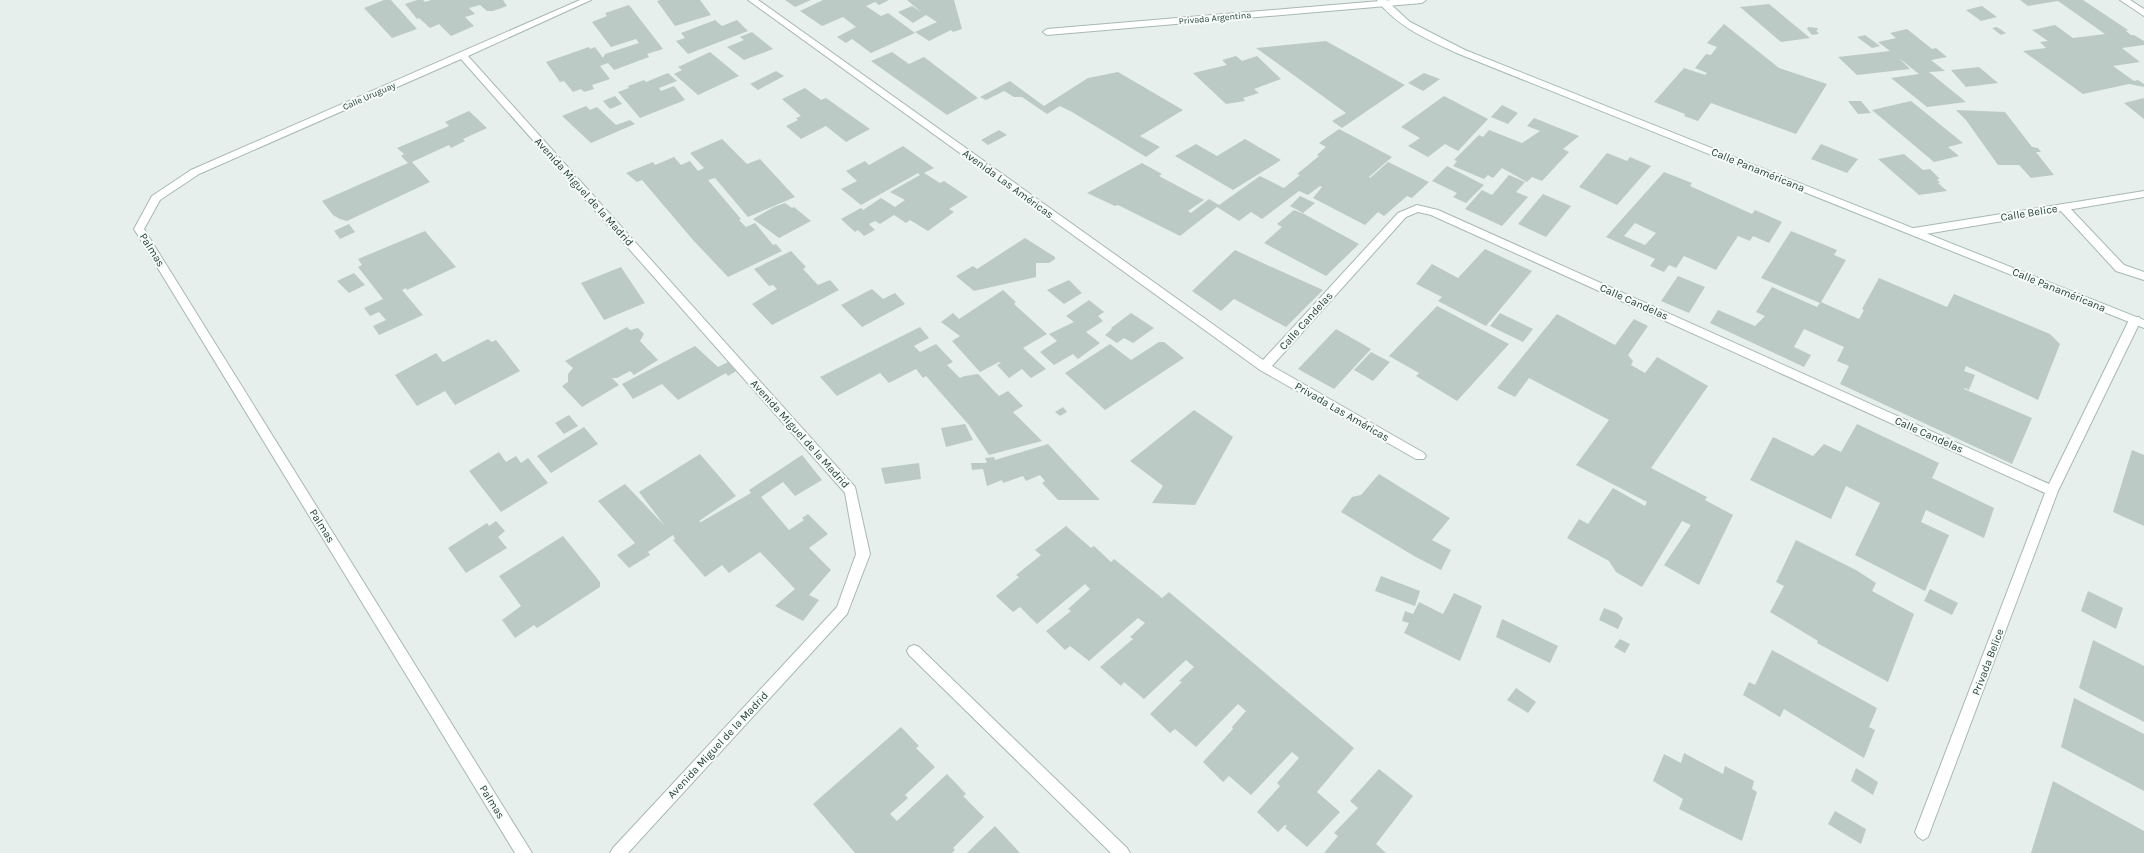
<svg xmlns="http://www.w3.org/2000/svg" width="2144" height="853" font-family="Karla,sans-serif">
<rect width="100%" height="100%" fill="#e6efeb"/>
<path fill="#bbcac4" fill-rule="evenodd" d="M384 0H391L417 29 392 38 364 8Z
M417 0H423L425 2 431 0H503L507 6 493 11H487L480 5 469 8 475 14 465 17 474 26 451 36 439 24 430 28 419 18 417 19 405 4Z
M661 0H700L711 15 675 26 657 1Z
M785 0H811L795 7Z
M823 0H889L879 5 875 2 866 6 881 16 888 13 915 33 871 53 852 39 846 43 837 37 856 27 843 17 822 26 800 11Z
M907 0H954L962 29 953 32 951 30 929 41 915 32 937 22 926 15 913 23 898 12 912 6 921 12Z
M2020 0H2083L2128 30 2126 31 2131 35H2134L2144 41V45L2122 48 2140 62 2113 66 2134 81 2138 80 2144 84V87L2129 84 2083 94 2023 51 2046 48 2040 42 2048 41 2032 30 2055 25 2073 38 2105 34 2058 1 2028 6Z
M1769 4 1810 38 1781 42 1740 7Z
M629 5 663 49 647 54 649 57 614 70 608 63 600 66 610 79 592 85 594 89 584 92 581 89 573 92 564 81 560 82 546 62 589 47 590 49 595 47 603 58 605 54 639 43 636 39 611 47 592 22 607 16 605 13Z
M1982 6 1997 17 1981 21 1966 10Z
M715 20 722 26 737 20 748 31 688 54 676 41 685 38 681 33Z
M1724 24 1779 68 1827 84 1796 134 1711 103 1698 121 1684 116 1685 114 1654 102 1684 68 1705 75 1707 73 1695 68 1706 54 1711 55 1717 47 1707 43Z
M1808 27 1817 28 1818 30H1816L1819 34 1812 35 1807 29Z
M1997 27 2006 33 2001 35 1992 28Z
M1907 29 1932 49 1936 48 1947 57 1931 60 1945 71 1929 72 1966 102 1927 107 1891 78 1919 74 1899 58 1910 69 1857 75 1838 57 1890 51 1878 42 1896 38 1890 33Z
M752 32 773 49 744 60 727 47 744 40 740 37Z
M1865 35 1880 46 1872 48 1857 37Z
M1326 41 1405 85 1342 128 1332 121 1346 113 1256 48Z
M710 52 739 76 698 95 674 74 682 70 678 67Z
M892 52 909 64 924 57 978 98 947 115 871 61Z
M1236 56 1242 61 1257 56 1281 79 1254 89 1259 93 1243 98 1245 101 1226 104 1193 73 1227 65 1222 60Z
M1979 67 1998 83 1966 87 1951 70Z
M776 71 784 76 758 90 750 84Z
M1118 72 1183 110 1140 136 1160 147 1146 157 1072 112 1060 106 1047 114 1022 97H1014L1004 91 986 100 980 97 1010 81 1044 106 1088 78Z
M668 73 677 81 659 88 661 91 674 86 685 100 640 118 618 92 629 88 628 86 644 80 646 82Z
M1424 73 1440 79 1423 91 1408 83Z
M805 88 821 100 826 98 870 129 846 142 826 126 801 139 786 126 798 120 796 118 801 116 782 99Z
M615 96 622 104 610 109 603 101Z
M1444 96 1488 119 1458 151 1445 144 1428 157 1408 146 1420 138 1401 127Z
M2144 98V119L2124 103Z
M1848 101H1861L1871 113 1858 114Z
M1911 101 1963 143 1948 147 1959 156 1934 162 1872 110Z
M1502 105 1518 113 1508 124 1491 117Z
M586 106 590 110 597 107 616 125 630 120 635 124 591 143 562 116Z
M1956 110 2005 112 2032 147 2038 148 2041 152H2036L2054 175 2031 178 2019 165H1998L1966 120Z
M469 111 487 128 463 139 465 141 451 148 449 145 412 162 430 182 347 221 340 219 333 215 322 201 408 163 401 156 404 154 397 148 449 126 445 122Z
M1534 118 1579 136 1563 149 1569 152 1542 181 1532 177 1527 182 1502 168 1493 178 1488 175 1484 179 1453 166 1457 161 1454 160 1479 135 1483 137 1489 130 1522 143 1540 131 1527 126Z
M1339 129 1392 157 1369 177 1370 178 1388 162 1429 182 1412 198 1407 196 1384 216 1378 212 1365 225 1313 198 1322 187 1320 186 1308 195 1299 191 1262 219 1251 212 1239 221 1217 207 1180 236 1118 205 1115 206 1087 193 1142 163 1162 174 1159 176 1204 200 1188 211 1191 213 1209 199 1219 205 1260 176 1284 188 1300 175 1297 174 1319 156 1317 155 1326 147 1319 143Z
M999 130 1007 135 988 145 981 140Z
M722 139 747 164 760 159 795 197 748 217 715 178 708 180 741 219 739 220 746 227 755 223 773 245 776 244 782 251 728 277 693 240 642 180 637 182 626 173 653 162 655 165 674 157 681 165 690 161 698 171 704 168 690 153Z
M1245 139 1281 160 1233 190 1175 156 1196 144 1217 156Z
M1821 144 1858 159 1847 173 1811 159Z
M903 146 934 168 924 173 940 183 944 181 968 197 949 209 954 212 928 231 910 220 906 223 894 215 880 224 875 221 869 224 875 230 864 236 858 230 855 232 841 219 861 208 863 210 881 198 895 207 905 200 890 192 920 175 918 173 861 205 841 189 857 181 846 171 865 161 869 165Z
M1607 153 1627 161 1630 157 1651 166 1617 205 1579 187Z
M1904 154 1923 170 1930 169 1940 179H1937L1940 183H1938L1947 191 1919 195 1878 159Z
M1447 166 1484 185 1466 203 1453 197 1457 193 1432 181Z
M1664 172 1692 183 1690 186 1752 214 1755 210 1782 222 1769 243 1753 236 1750 241 1738 236 1716 270 1684 256 1676 268 1669 265 1664 272 1650 266 1655 259 1606 237ZM1635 223 1656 233 1645 245 1624 236Z
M1509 175 1525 182 1516 192 1528 197 1502 226 1465 209 1482 190 1492 195Z
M1543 194 1571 206 1546 237 1518 224Z
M1300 196 1315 203 1303 213 1290 206Z
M785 203 792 208 794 207 811 221 779 238 753 219 774 207Z
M1294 210 1304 214 1359 244 1326 276 1264 243 1282 227 1277 224Z
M349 224 355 232 340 239 334 231Z
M425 231 456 267 407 290 406 288 402 290 423 315 379 335 373 326 386 320 379 312 370 316 364 308 383 299 358 267 362 265 358 259Z
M1791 231 1837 250 1834 255 1846 260 1821 302 1859 319 1864 310 1862 309 1879 278 1947 307 1954 294 2050 334 2060 344 2038 400 1966 366 1964 371 1975 375 1969 390 1965 388 1964 389 2032 418 2012 464 1840 384 1849 366 1837 361 1844 347 1804 329 1794 347 1811 355 1804 367 1710 323 1718 310 1755 326 1765 316 1756 312 1772 287 1817 307 1820 303 1761 278Z
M1025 238 1055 257V259L1049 263H1036V277L974 291 956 276 973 266 977 269Z
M1485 249 1532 271 1486 326 1438 301 1442 297 1416 284 1432 264 1458 278Z
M1235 250 1265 264 1323 290 1286 327 1234 299 1221 311 1192 291Z
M791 251 806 267 803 269 818 285 830 280 839 290 772 325 752 304 777 289 773 285 769 286 754 269Z
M621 267 645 303 604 320 581 283Z
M354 273 365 285 349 293 337 281Z
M1678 276 1705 287 1689 313 1661 301Z
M1069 280 1082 293 1064 304 1047 290Z
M872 289 883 299 895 293 905 304 862 327 841 305Z
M1003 290 1016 302 1014 304 1047 334 1023 348 1046 369 1031 378 1022 369 1009 378 997 365 1001 363 999 362 980 372 952 341 960 336 941 322 953 313 959 319Z
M1089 300 1104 312 1098 316 1103 321 1086 332 1100 343 1078 359 1073 354 1054 365 1040 352 1057 341 1049 334 1074 322 1066 316Z
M1437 306 1509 344 1457 401 1416 376 1419 373 1389 356Z
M1131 313 1154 328 1133 343 1124 338 1117 343 1105 335 1112 329 1111 328Z
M1500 313 1533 329 1523 342 1490 326Z
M1557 314 1615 345 1634 319 1648 326 1628 355 1633 361 1631 365 1645 373 1657 357 1708 386 1651 468 1707 497 1705 500 1733 515 1699 585 1664 565 1691 525 1682 521 1642 587 1616 572 1609 561 1567 538 1579 519 1588 524 1613 488 1645 506 1647 502 1576 465 1609 420 1529 378 1515 397 1497 388Z
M627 327 630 330 638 328 644 334 640 341 658 360 634 375 630 371 617 378H612L619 385 582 407 562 386 568 382V374L573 368 565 361Z
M920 327 929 338 914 346 920 352 936 344 953 362 947 365 960 378 965 376 978 374 999 396 1008 391 1023 406 1013 412 1042 441 989 455 969 425 926 376 923 378 916 369 889 383 880 373 837 396 820 377Z
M1336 329 1371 349 1334 389 1298 369Z
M488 339 492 342 496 340 520 371 455 405 445 391 417 406 395 375 436 353 443 362Z
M1159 342H1164L1184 358 1105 410 1065 373 1110 344 1131 360Z
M695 346 718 367 728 362 736 371 728 376 726 373 678 400 662 384 633 399 622 384Z
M1371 352 1390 362 1373 381 1354 370Z
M1063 407 1067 412 1060 416 1055 412Z
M1194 410 1233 437 1195 505 1152 503 1163 486 1130 461Z
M569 415 578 426 564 434 555 423Z
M965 424 973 440 946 447 941 428Z
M1857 424 1939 463 1932 478 1994 508 1984 538 1926 510 1921 522 1949 535 1925 591 1855 555 1880 503 1846 486 1831 519 1750 480 1773 437 1813 456 1824 444 1841 452Z
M584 427 598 444 551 473 537 456Z
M1048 444 1100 500H1058L1042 483 1045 481 1040 475 1026 481 1023 476 1003 483 1002 480 987 486 983 469 972 470 971 463H985L987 462 985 458 994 457 995 460Z
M2132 450 2144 455V526L2113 512Z
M499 452 506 462 516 456 521 463 528 458 548 483 501 512 469 471Z
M700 454 736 496 699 521 701 522 751 493 749 490 802 455 822 480 795 496 783 482 761 497 789 530 804 520 802 518 808 514 828 534 809 548 831 570 809 595 819 600 803 621 775 606 795 589 760 552 729 573 722 565 705 577 673 540 675 539 673 535 648 552 650 555 629 568 617 555 635 543 598 501 625 484 665 526 639 492Z
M919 463 921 479 885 484 881 468Z
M1379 474 1450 518 1432 540 1451 550 1441 570 1414 556 1341 512 1352 497 1361 495Z
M496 521 505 531 498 537 507 548 466 573 448 548 487 523 489 526Z
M1066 526 1091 548 1094 546 1111 562 1114 559 1162 598 1169 592 1354 748 1317 792 1340 812 1307 847 1285 828 1287 826 1285 825 1278 832 1257 812 1280 786 1277 783 1299 758 1292 752 1251 795 1229 776 1223 782 1203 762 1233 729 1232 727 1246 711 1238 704 1196 747 1175 729 1170 733 1150 714 1182 682 1179 681 1194 667 1186 660 1144 699 1124 682 1121 686 1100 667 1133 639 1130 637 1145 623 1138 618 1089 661 1070 646 1065 650 1046 631 1071 611 1068 609 1090 589 1085 584 1037 624 1020 607 1013 612 996 596 1019 577 1016 575 1041 555 1035 550Z
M563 536 600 582V587L537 628 534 625 515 638 502 620 521 606 499 576Z
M1796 540 1856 570 1876 583 1872 591 1914 614 1888 682 1817 643 1818 641 1770 612 1784 586 1776 582Z
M1381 576 1420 591 1415 606 1375 591Z
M1930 589 1958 603 1952 615 1924 601Z
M2088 591 2123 608 2116 629 2081 611Z
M1454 593 1482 606 1460 661 1404 633 1409 623 1402 621 1405 611 1413 614 1419 602 1443 614Z
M1604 608 1617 613 1623 618 1618 629 1599 620Z
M1502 619 1558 646 1550 663 1496 637Z
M1620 639 1630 644 1625 653 1614 647Z
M2093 640 2144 666V722L2079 688Z
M1772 650 1877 708 1869 727 1875 730 1864 758 1784 709 1780 717 1743 695 1749 682 1755 685Z
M1516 688 1536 702 1528 713 1507 700Z
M2074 698 2144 734V791L2061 747Z
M901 727 919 746 916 748 935 767 905 795 908 798 890 814 897 821 947 774 966 794 963 796 984 817 953 848 955 850 952 853H855L813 804Z
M1684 753 1723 774 1725 766 1754 781 1752 789 1757 792 1742 841 1679 809 1683 799 1653 781 1664 754 1681 763Z
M1856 768 1878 782 1873 795 1851 781Z
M1379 769 1413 796 1376 844 1386 853H1324L1338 836 1334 833 1358 808 1350 801Z
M2053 781 2144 831V853H2031Z
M1835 811 1866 829 1861 844 1828 824Z
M995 826 1020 853H967L977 843Z"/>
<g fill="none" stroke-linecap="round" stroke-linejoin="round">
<defs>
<path id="service" d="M2063 204 2067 205 2124 265 2144 272V280L2116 271 2059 209V205Z"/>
<path id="minor" d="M580 0H591L468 56 855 487 870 554 847 614 628 853H610L613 848 837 607 856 554 845 493 461 59 199 174 160 200 144 229 532 853H515L134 229 152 196 191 170Z
M748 0H758L1263 360 1398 213 1417 205 1438 210 2049 484 2129 320 2131 317H2139L2141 320 2058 491 1928 837 1923 840 1918 837 1915 832 2045 493 1431 215 1418 212 1406 217 1272 366 1424 453 1426 456 1424 459H1416L1260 370Z
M1392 0H1426L1422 3 1047 35 1043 32 1047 29Z
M2120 0H2130L2144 9V16Z
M2144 191V197L1914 236 1909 232 1914 228Z
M914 645 919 647 1127 848 1130 853H1111L909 655 907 651 909 647Z"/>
<path id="secondary" d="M1377 0H1386L1410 22 1465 50 2144 320V328L1459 54C1429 40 1397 27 1377 0Z"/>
</defs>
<use href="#service" stroke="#a8b8b2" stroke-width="2"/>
<use href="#minor" stroke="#a8b8b2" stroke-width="2"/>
<use href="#secondary" stroke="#a4bbb3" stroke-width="2"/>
<use href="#service" fill="#fff" fill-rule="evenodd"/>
<use href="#minor" fill="#fff" fill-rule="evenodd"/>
<use href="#secondary" fill="#fff" fill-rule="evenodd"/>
</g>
<g text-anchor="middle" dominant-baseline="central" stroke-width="4" stroke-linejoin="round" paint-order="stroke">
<g font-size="9" fill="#24423a" stroke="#f7fbf9">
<text transform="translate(1215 18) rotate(-5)">Privada Argentina</text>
<text transform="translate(369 96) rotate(-24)">Calle Uruguay</text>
</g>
<g font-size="11" fill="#24423a" stroke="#f7fbf9">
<text transform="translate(1758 170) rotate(22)">Calle Panaméricana</text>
<text transform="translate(1008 184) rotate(36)">Avenida Las Américas</text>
<text transform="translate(584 192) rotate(48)">Avenida Miguel de la Madrid</text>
<text transform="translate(2029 213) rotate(-9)">Calle Belice</text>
<text transform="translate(152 250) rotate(58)">Palmas</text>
<text transform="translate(2059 290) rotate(22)">Calle Panaméricana</text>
<text transform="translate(1634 302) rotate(24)">Calle Candelas</text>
<text transform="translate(1306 321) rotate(-48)">Calle Candelas</text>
<text transform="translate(1342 412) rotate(30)">Privada Las Américas</text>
<text transform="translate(800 434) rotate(48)">Avenida Miguel de la Madrid</text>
<text transform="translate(1929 435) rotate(24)">Calle Candelas</text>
<text transform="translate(322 526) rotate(58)">Palmas</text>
<text transform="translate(1988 662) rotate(-69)">Privada Belice</text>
<text transform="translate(718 745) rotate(-47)">Avenida Miguel de la Madrid</text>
<text transform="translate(492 802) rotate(58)">Palmas</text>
</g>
</g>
</svg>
